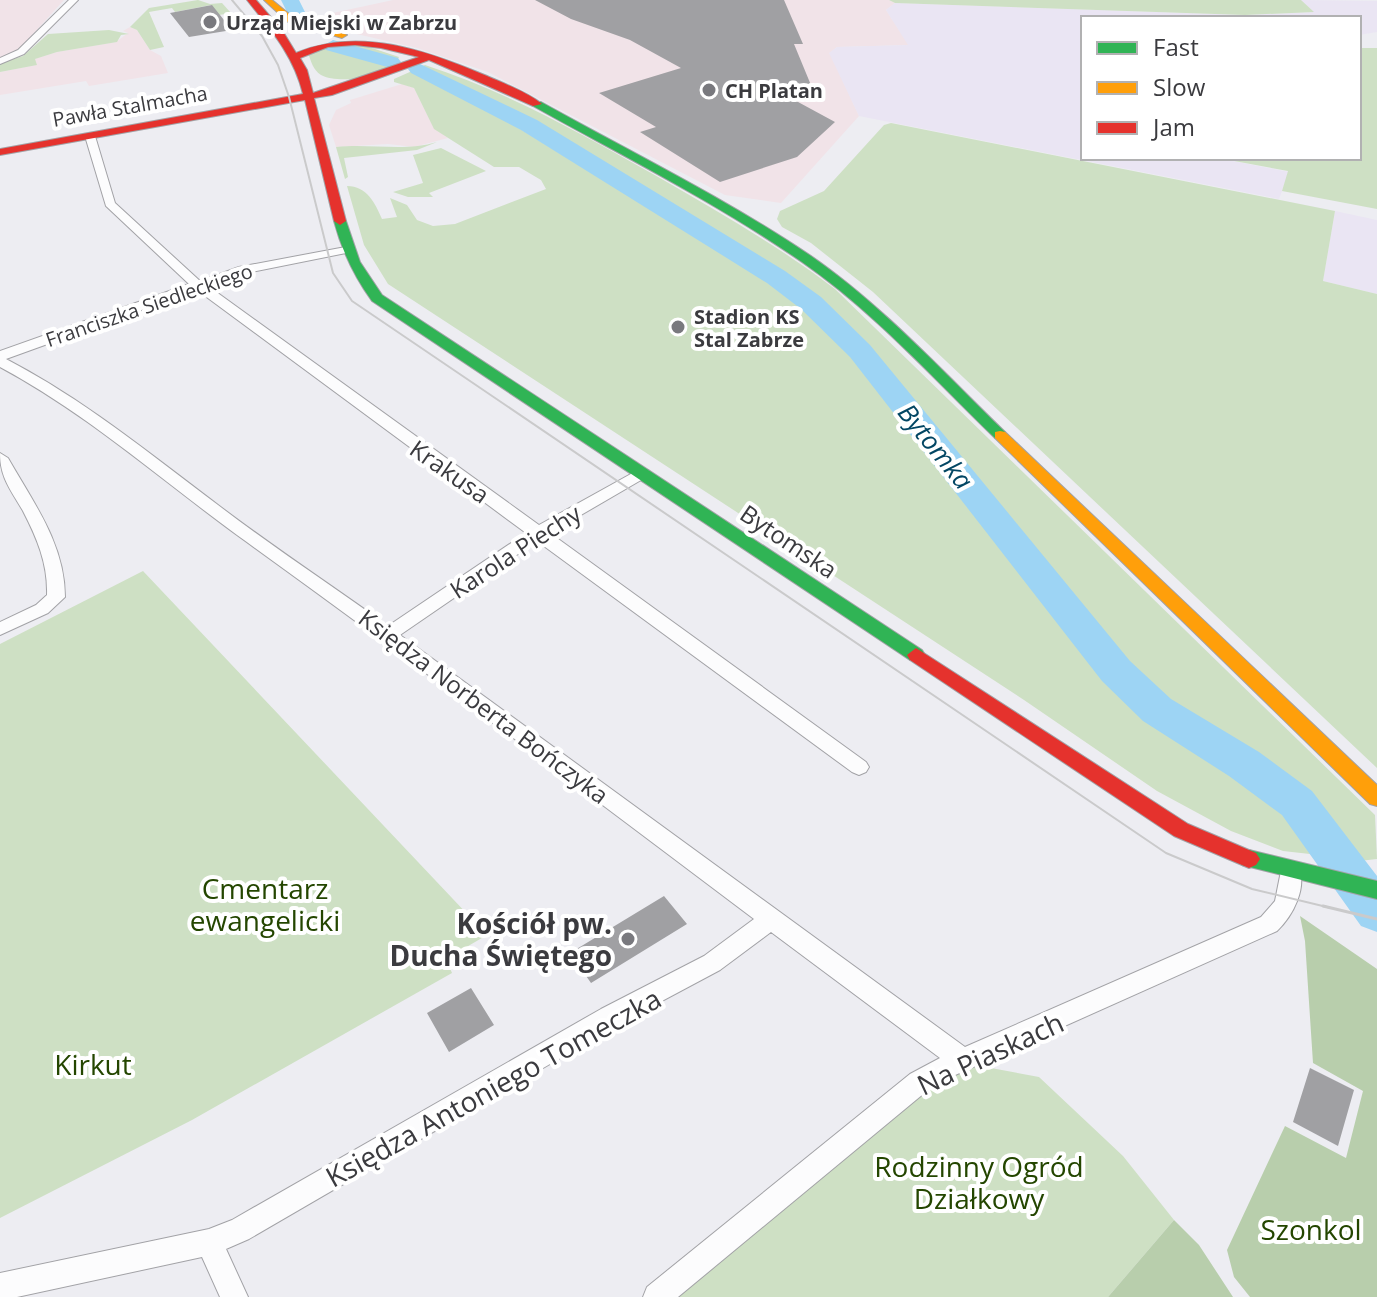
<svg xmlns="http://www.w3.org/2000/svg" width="1377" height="1297" font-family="'Open Sans',sans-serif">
<rect width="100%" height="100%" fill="#ededf2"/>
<path fill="#f1e3e8" d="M0 0H64L16 53 0 59Z
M393 0H889L895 3 886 10 909 45 837 47 830 53 859 116 781 203 725 195 488 72 417 48 318 25 320 17 328 14Z
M130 27 137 30 150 50 161 56 168 73 89 86 86 81 0 95V72L36 65 34 59 57 52 116 42 128 33 123 31Z
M402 84 414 88 434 128 448 138 414 147 388 144 336 147 329 125 336 110 351 103 350 100Z"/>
<path fill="#eae5f3" d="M1301 0 1377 1V32L1359 35V18H1083V158H1218L1289 172 1279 199 859 116 829 53 837 47 908 45 886 10 895 3 1245 15 1313 12Z
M1335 211 1377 220V294L1323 281Z"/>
<path fill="#cee0c4" d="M198 0 210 4 222 3 231 13 219 15 211 5 175 12 172 8 149 12 164 47 150 50 137 30 130 27 149 8Z
M889 0H1301L1314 12 1245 15 895 3Z
M109 30 129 34 121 35 117 42 57 52 35 59 37 65 0 72V63L23 56 48 34Z
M329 43 363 45 399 57C390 77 340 85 321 75 313 70 311 61 308 53Z
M1359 48H1377V209L1282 191 1288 171 1218 158H1359Z
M425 65C508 92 584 135 660 178 720 213 780 247 835 289L1375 815 1377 859 1359 861 1269 761 1230 751 1180 720 1131 677 1085 624 892 376 840 319 779 274 504 108 420 67Z
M412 71 486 108 800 301 848 348 908 422 1104 681 1159 728 1268 788 1319 855 1283 851 1231 831 1157 791 1024 700 388 284 364 245 347 186C367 186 375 203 382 219L397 217 390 198 407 205 417 220 433 226 455 224 546 189 541 180 519 167H494L434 129 414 88 394 82V79Z
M891 123 1335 211 1323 281 1377 294V768L873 292 811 243 782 227 777 219 780 211 824 191 884 125Z
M437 142 417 150 344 158 348 177 345 179 336 147C369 143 405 152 437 142Z
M441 148 486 171 429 193 433 197H408L393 192 423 183 413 155Z
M143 571 487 935 446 959 452 973 192 1120 0 1218V644Z
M948 1060 1039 1077 1123 1156 1174 1220 1108 1297H665Z"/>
<path fill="#b8ceac" d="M1300 916 1377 969V1297H1250L1234 1277 1227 1250 1285 1126 1346 1158 1363 1091 1313 1063 1305 941Z
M1174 1220 1199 1245 1233 1297H1108Z"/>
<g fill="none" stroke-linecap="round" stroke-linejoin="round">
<path fill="#9dd4f4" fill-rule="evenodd" d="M281 0H299L305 12 303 16H289Z
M333 40 398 58 401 62 391 68 326 50 323 46Z
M418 63 537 120 785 271 821 297 870 345 1130 661 1171 699 1259 752 1312 791 1377 876V932L1361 926 1282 815 1229 776 1143 721 1102 681 850 357 801 309 767 283 521 130 411 73 408 69 411 65Z"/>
</g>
<path fill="#a0a0a3" d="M535 0H784L803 44H794L813 90 787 96 835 122 797 157 720 182 640 132 656 127 599 93 681 68 630 40 571 19Z
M212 5 232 30 189 37 170 13Z
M664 896 687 924 591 983 570 953Z
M471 988 494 1025 449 1052 427 1013Z
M1310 1068 1354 1090 1338 1146 1293 1122Z"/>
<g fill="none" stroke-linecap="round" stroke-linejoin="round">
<defs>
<path id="street" d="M69 0H78L24 54 0 64V58L18 50Z
M90 133 95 136 115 203 200 281 239 267 351 246V252L242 274 208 286 539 525 638 470H648L651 473 648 476 550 533 866 762 869 767 866 772 859 775 852 772 537 541 400 635 965 1047 1261 917 1275 901 1282 866 1290 863 1298 866C1308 887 1293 916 1277 931L944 1080 928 1090 678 1297H643L647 1287 910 1074 940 1058 771 932 720 970 617 1025 249 1239 226 1249 248 1297H220L202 1257 17 1297H0V1273L209 1229 232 1220 601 1009 704 956 754 919C583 790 412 661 237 535 159 478 86 413 0 367V351L189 284 106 206 85 136ZM197 290 526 533 388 626C331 585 273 547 218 505 149 453 83 399 6 359Z
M0 453 8 458C33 502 65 544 65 597L48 613 0 635V622L36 605 47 595C48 564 37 538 23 511 11 490 0 478 0 453Z"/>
<path id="fast" d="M533 102H541C631 152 725 198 811 256 882 305 943 372 1005 432V438H995C933 378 873 311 802 262 717 203 623 156 533 106Z
M340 217 346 221 360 262 382 295 922 650 925 655 922 660H910L372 301C354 276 342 251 334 221Z
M1249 850 1377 881V899L1242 865 1238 859 1242 853Z"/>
<path id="slow" d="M264 0H272L294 18 347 35 342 38 288 22Z
M1000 431 1005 432 1377 785V806L1370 804 995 438V432Z"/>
<path id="jam" d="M247 0H256L282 30 296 53C360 26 427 51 487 76 505 84 527 92 542 104L533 106 429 60 332 95 314 98 346 221 340 225 334 221 305 100 0 155V149L303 94C294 56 271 30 247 0ZM355 45 381 48 419 57 313 93 307 70 300 58 328 47Z
M916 648 1188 824 1256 853 1260 859 1256 865 1249 868 1242 865 1174 836 910 660 907 655Z"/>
</defs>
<use href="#street" stroke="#a2a2a6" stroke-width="2"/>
<use href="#fast" stroke="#a2a2a6" stroke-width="2"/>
<use href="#slow" stroke="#a2a2a6" stroke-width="2"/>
<use href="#jam" stroke="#a2a2a6" stroke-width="2"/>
<use href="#street" fill="#fcfcfd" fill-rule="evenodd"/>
<use href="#fast" fill="#30b455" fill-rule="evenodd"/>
<use href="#slow" fill="#ff9f0a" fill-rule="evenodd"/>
<use href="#jam" fill="#e5322d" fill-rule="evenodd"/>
<path stroke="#cacacb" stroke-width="2" d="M232 0 262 36 278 65 289 97 333 273 352 301 1166 853 1252 889 1331 908"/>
<path stroke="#cacacb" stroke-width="3" d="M1323 906 1377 919"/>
</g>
<g fill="#79797e" stroke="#fff" stroke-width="3">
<circle cx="210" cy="22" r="8"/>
<circle cx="709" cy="90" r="8"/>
<circle cx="678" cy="327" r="8"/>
<circle cx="628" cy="939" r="8"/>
</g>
<g text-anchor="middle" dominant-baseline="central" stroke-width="8" stroke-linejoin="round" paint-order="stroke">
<g font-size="20" font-weight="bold" fill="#3b3b3f" stroke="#fff" text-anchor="start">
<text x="226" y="22">Urząd Miejski w Zabrzu</text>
<text x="725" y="90">CH Platan</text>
<text x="694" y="316">Stadion KS<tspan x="694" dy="23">Stal Zabrze</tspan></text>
</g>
<g font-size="20" fill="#3b3b3f" stroke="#fff">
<text transform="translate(130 106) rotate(-10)">Pawła Stalmacha</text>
<text transform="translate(149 305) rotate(-19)">Franciszka Siedleckiego</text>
</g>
<g font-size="24" fill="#3b3b3f" stroke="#fff">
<text transform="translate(450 471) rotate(35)">Krakusa</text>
<text transform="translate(789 541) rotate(34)">Bytomska</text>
<text transform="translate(515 551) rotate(-33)">Karola Piechy</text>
<text transform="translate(484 706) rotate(37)">Księdza Norberta Bończyka</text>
</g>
<g font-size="26" font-style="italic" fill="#024663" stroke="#fff">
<text transform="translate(936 446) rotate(51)">Bytomka</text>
</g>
<g font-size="28" fill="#244600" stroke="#fff">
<text x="265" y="888">Cmentarz<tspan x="265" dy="32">ewangelicki</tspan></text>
<text x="93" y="1064">Kirkut</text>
<text x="979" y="1166">Rodzinny Ogród<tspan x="979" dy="32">Działkowy</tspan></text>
<text x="1311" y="1229">Szonkol</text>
</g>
<g font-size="28" font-weight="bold" fill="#3b3b3f" stroke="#fff" text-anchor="end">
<text x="612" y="923">Kościół pw.<tspan x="612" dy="32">Ducha Świętego</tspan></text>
</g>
<g font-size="28" fill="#3b3b3f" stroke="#fff">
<text transform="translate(990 1053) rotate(-25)">Na Piaskach</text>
<text transform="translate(493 1087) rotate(-29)">Księdza Antoniego Tomeczka</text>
</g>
</g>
<rect x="1081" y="16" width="280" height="144" fill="#ffffff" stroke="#b1b1b2" stroke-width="2"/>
<rect x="1097" y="42" width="40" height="12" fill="#30b455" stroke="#b1b1b2" stroke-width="2"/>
<text x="1153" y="56" font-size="24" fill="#3b3b3f">Fast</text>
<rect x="1097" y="82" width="40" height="12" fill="#ff9f0a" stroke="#b1b1b2" stroke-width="2"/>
<text x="1153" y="96" font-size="24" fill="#3b3b3f">Slow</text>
<rect x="1097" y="122" width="40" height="12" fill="#e5322d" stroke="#b1b1b2" stroke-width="2"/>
<text x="1153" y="136" font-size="24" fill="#3b3b3f">Jam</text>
</svg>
